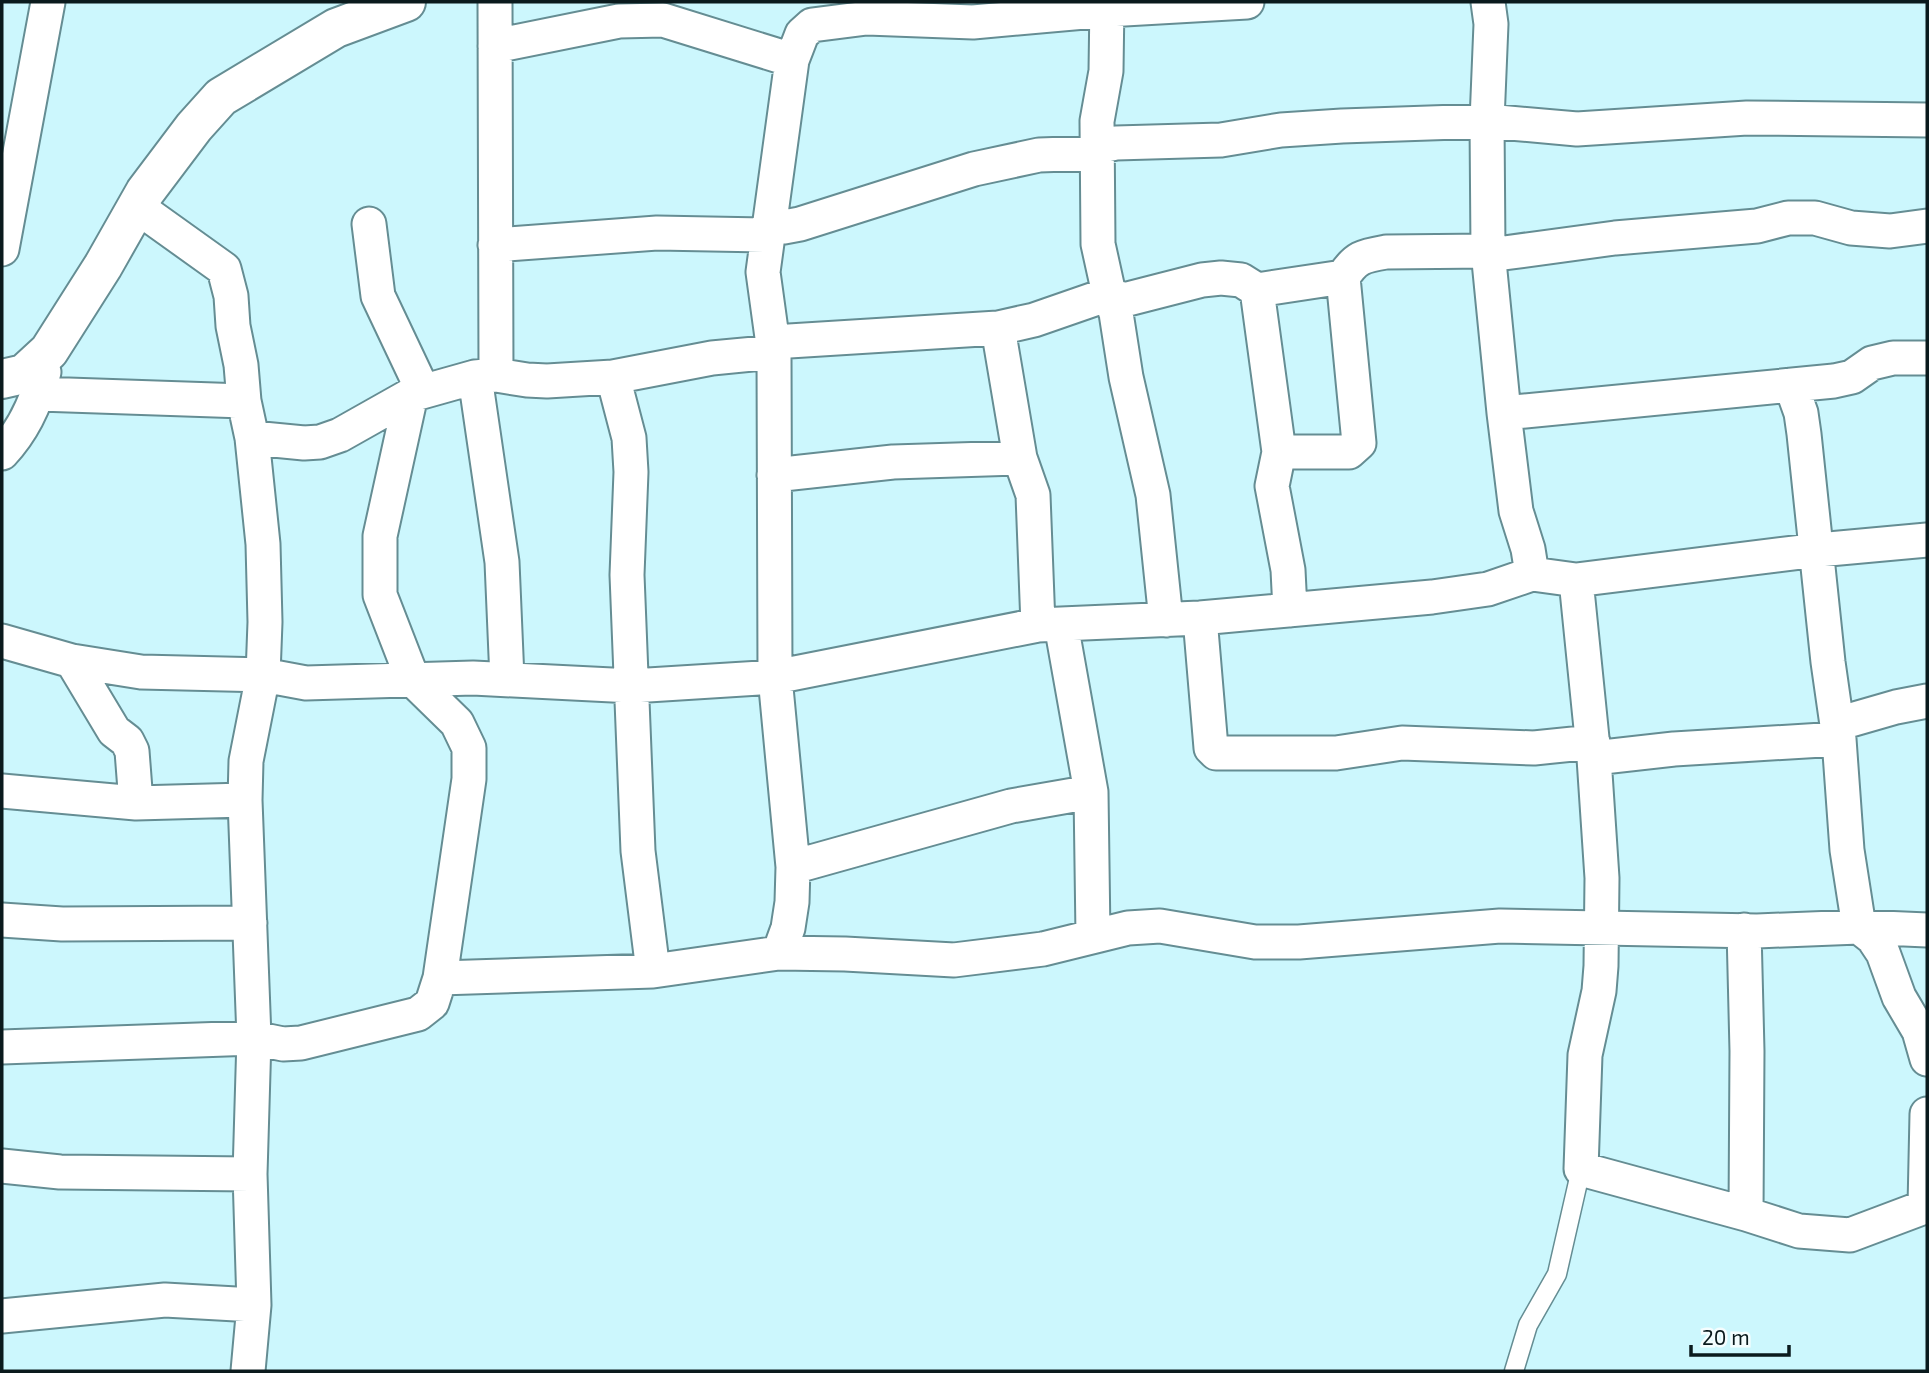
<svg xmlns="http://www.w3.org/2000/svg" width="1929" height="1373" font-family="'Exo 2',sans-serif">
<rect width="100%" height="100%" fill="#ccf7fd"/>
<g fill="none" stroke-linecap="round" stroke-linejoin="round">
<defs>
<path id="service" d="M1514 1371 1528 1325 1557 1274 1581 1169"/>
<path id="minor" d="M495 2 496 375
M1107 2 1106 71 1097 121 1098 244 1109 294 1116 313 1126 377 1153 495 1166 620
M1488 2 1491 24 1487 121 1488 251 1504 413 1516 511 1528 549 1532 574
M495 46 619 21 663 20 792 60
M136 206 224 269 231 296 233 326 241 365 244 401 252 438 263 544 265 622 263 675 246 761 245 800 254 1038 250 1174 254 1305 248 1371
M369 224 378 296 423 391
M769 224 784 227 800 224 974 169 1039 155 1096 153 1106 145 1116 143 1221 140 1281 130 1342 126 1487 121 1577 129 1747 118 1927 120
M495 245 657 233 768 235
M2 249 48 2
M1257 290 1279 452 1272 486 1288 570 1290 610
M998 328 1020 458 1033 495 1038 625
M773 342 998 328 1034 320 1109 294 1124 300 1202 280 1221 278 1241 280 1257 290 1343 277
M475 377 502 562 507 679
M613 377 629 438 631 472 627 575 638 851 653 971
M1791 385 1801 413 1804 434 1828 662 1839 739 1847 850 1859 927 1873 938 1883 953 1899 997 1919 1031 1927 1059
M39 394 244 401
M1504 413 1834 381 1852 377 1872 363 1893 358H1927
M252 438 304 443 320 442 340 435 411 395 475 377 496 375 527 380 547 381 613 377 712 358 774 352
M1279 452H1349L1359 443 1343 277C1356 257 1363 256 1386 252L1488 251 1504 253 1615 238 1757 226 1788 218H1815L1851 228 1890 231 1927 226
M2 453C24 430 36 403 44 372
M774 475 893 462 1020 458
M1576 580 1594 758 1602 878 1601 966 1599 991 1585 1055 1581 1169 1746 1214 1799 1231 1850 1235 1927 1206
M1200 618 1211 748 1216 753H1336L1402 743 1534 748 1593 742
M1061 624 1091 792 1093 936
M2 641 72 661 141 672 263 675 306 683 473 678 632 686 775 677 1038 625 1200 618 1432 597 1488 589 1532 574 1576 580 1818 550 1927 540
M72 661 114 731 127 741 132 751 136 803
M1837 724 1896 707 1927 701
M1594 758 1674 749 1839 739
M2 791 136 803 245 800
M793 867 1011 806 1091 792
M2 920 62 924 250 923
M1744 930 1747 1051 1746 1214
M779 953 788 928 792 902 793 867 775 677 774 352 763 272 792 60 802 34 812 25 867 18 973 22 1107 10 1247 2
M440 978 653 971 779 953 845 954 954 960 1043 949 1128 928 1160 926 1255 942H1299L1500 926 1757 931 1859 927 1927 930
M2 1047 254 1038 283 1044 301 1043 418 1014 432 1003 440 978 469 779V748L457 723 413 680 380 595V536L411 395
M2 1166 60 1172 250 1174
M1925 1206 1927 1114
M2 1316 165 1300 254 1305"/>
<path id="tertiary" d="M2 379 24 374 49 351 103 266 145 192 194 127 221 97 336 28 406 2"/>
</defs>
<use href="#service" stroke="#658d93" stroke-width="21"/>
<use href="#minor" stroke="#658d93" stroke-width="37"/>
<use href="#tertiary" stroke="#658d93" stroke-width="42"/>
<use href="#service" stroke="#fff" stroke-width="18"/>
<use href="#minor" stroke="#fff" stroke-width="33"/>
<use href="#tertiary" stroke="#fff" stroke-width="38"/>
</g>
<rect width="1929" height="1373" fill="none" stroke="#0a1a1d" stroke-width="7"/>
<path d="M1691 1345v10h98v-10" fill="none" stroke="#0a1a1d" stroke-width="3.5"/>
<text x="1702" y="1345" font-size="21" fill="#0a1a1d" stroke="#f4fdfe" stroke-width="5" paint-order="stroke">20 m</text>
</svg>
